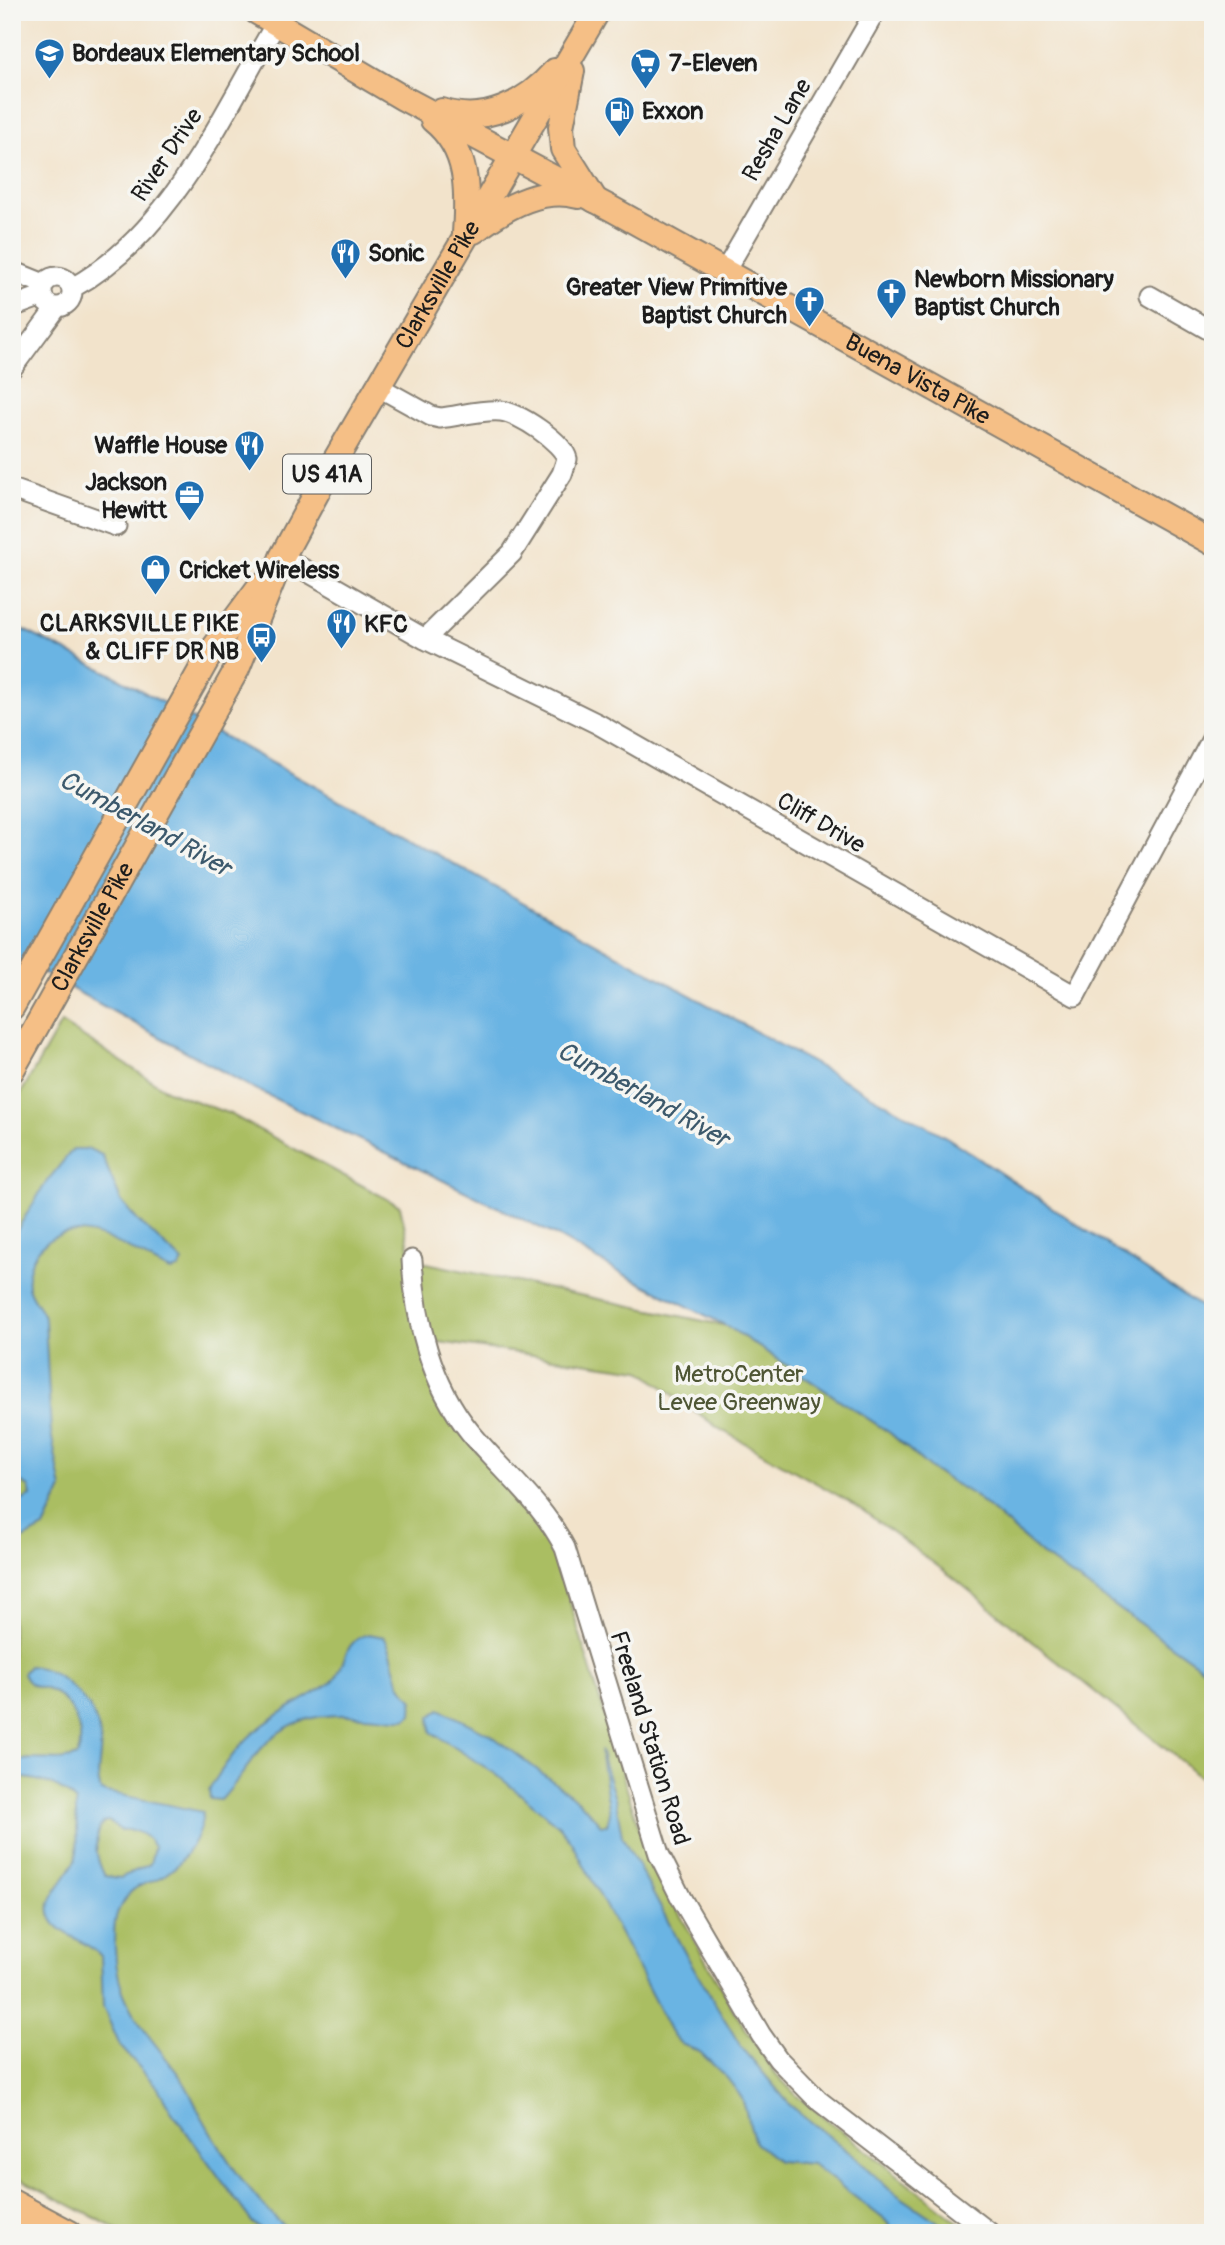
<svg xmlns="http://www.w3.org/2000/svg" width="1225" height="2245" font-family="Pangolin,sans-serif">
<rect width="100%" height="100%" fill="#f6f6f2"/>
<filter id="ink" filterUnits="userSpaceOnUse"><feTurbulence type="fractalNoise" baseFrequency=".0143" numOctaves="2"/><feDisplacementMap in="SourceGraphic" scale="14" xChannelSelector="R" yChannelSelector="G"/><feConvolveMatrix kernelMatrix="1 2 1 2 8 2 1 2 1" color-interpolation-filters="sRGB"/></filter>
<filter id="wash" filterUnits="userSpaceOnUse"><feTurbulence type="fractalNoise" baseFrequency=".00686" numOctaves="4" result="noise"/><feDisplacementMap in="SourceGraphic" scale="28" xChannelSelector="R" yChannelSelector="G"/><feGaussianBlur stdDeviation="1.57" result="paint"/><feColorMatrix in="noise" values="0 0 0 0 0 0 0 0 0 0 0 0 0 0 0 0 0 1.4 0 .05"/><feComposite in="paint" operator="in"/></filter>
<g filter="url(#wash)">
<rect width="100%" height="100%" fill="#f2e3cb"/>
<path fill="#aabe62" stroke="#636d3f" stroke-width="2" d="M61 1023 168 1091 230 1114 400 1206 412 1260 727 1326 890 1433 932 1470 975 1496 1044 1556 1213 1675V1787L955 1579 857 1506 718 1428 640 1370 424 1340 453 1422 543 1531 554 1550 641 1835 655 1870 734 2011 775 2073 797 2096 972 2233H124L12 2175V1109Z"/>
<path fill="#6bb4e3" stroke="#446880" stroke-width="2" fill-rule="evenodd" d="M12 624 111 674 948 1138 1213 1315V1675L1044 1556 975 1496 932 1470 890 1433 727 1326 619 1272 555 1235 251 1087 12 956Z
M73 1149H89L102 1155 121 1201 138 1221 183 1262 179 1269 171 1271C134 1255 81 1209 42 1246 32 1256 26 1273 28 1286 30 1299 42 1307 45 1320L51 1433 62 1489 44 1528 23 1539 12 1551V1505L31 1496 29 1487 12 1478V1238L47 1181Z
M369 1634 384 1637C398 1658 391 1683 413 1699L412 1714 406 1719H397C348 1714 297 1706 261 1749 247 1766 236 1784 221 1800L210 1799 209 1790C248 1725 269 1721 331 1683 348 1667 340 1641 369 1634Z
M29 1666C62 1669 95 1704 100 1736 103 1755 94 1773 101 1791L203 1812C202 1833 185 1862 166 1874 147 1886 132 1882 120 1907 113 1920 114 1934 115 1948 117 2009 149 2033 181 2078 189 2089 194 2103 201 2115 224 2157 255 2203 292 2233H265L252 2222 171 2111 158 2088 120 2046 103 2007 101 1956C89 1943 69 1938 56 1925 35 1900 71 1878 76 1857 80 1843 75 1819 76 1802 60 1783 36 1778 12 1777V1763C34 1754 57 1765 77 1756 87 1734 72 1700 49 1690 36 1685 29 1688 23 1673ZM109 1821 120 1830C134 1829 147 1834 154 1847L150 1864 120 1878 105 1876C96 1860 92 1839 103 1822Z
M440 1709 491 1735 579 1801 601 1825H607L610 1813 600 1750 616 1802 622 1836 685 1953 740 2045 790 2105 855 2157 889 2189 954 2233H896L885 2220 812 2164 778 2161 755 2143 742 2098 727 2078 700 2052 681 2044 672 2034 572 1842 559 1826 497 1775 431 1732 430 1717Z"/>
</g>
<g filter="url(#ink)">
<g fill="none" stroke-linecap="round" stroke-linejoin="round">
<defs>
<path id="minor" d="M12 271 44 284
M724 273 875 12
M42 292a15 15 0 1 1 30 0a15 15 0 1 1-30 0Z
M72 288C171 234 220 118 275 25
M1150 296 1213 332
M12 307 42 296
M12 368 57 307
M377 386 431 416 440 418C459 416 483 409 501 411 519 413 563 442 567 459L562 474 512 553 425 639
M12 489 116 526
M282 557 425 639 598 724 1075 996 1213 737
M412 1260C415 1320 431 1384 470 1432 502 1471 542 1502 565 1548L659 1854 681 1898 761 2035 778 2059 818 2100 990 2233"/>
<g id="major">
<path id="s1" d="M257 12 403 98 612 209 1213 543"/>
<path d="M572 71 561 127 563 149 595 200"/>
<path d="M442 111C484 125 526 104 555 71"/>
<path d="M433 120C469 149 468 191 465 233"/>
<path d="M474 231C502 209 541 186 578 196"/>
<path d="M12 1007 211 652 260 586"/>
<path id="s2" d="M12 1070 237 669 282 557 323 481 597 12"/>
<path d="M12 2202 70 2233"/>
<path d="M12 2226 26 2233"/>
</g>
</defs>
<use href="#minor" stroke="#878074" stroke-width="23"/>
<use href="#major" stroke="#878074" stroke-width="28"/>
<use href="#minor" stroke="#fff" stroke-width="19"/>
<use href="#major" stroke="#f5bf86" stroke-width="24"/>
</g>
</g>
<defs>
<symbol id="school-pin" viewBox="-11 -11 22 30"><path d="M0 17L-7.5 6A9.5 9.5 0 1 1 7.5 6Z" fill="#1f6fb2" stroke="#f6f6f2"/><path d="M0-5L7-2L0 1L-7-2ZM-4 1L0 2.5L4 1V4Q0 6-4 4Z" fill="#fff"/></symbol>
<symbol id="supermarket-pin" viewBox="-11 -11 22 30"><path d="M0 17L-7.5 6A9.5 9.5 0 1 1 7.5 6Z" fill="#1f6fb2" stroke="#f6f6f2"/><path d="M-6-5.5h2.5l.6 2H6L4.5 2H-2.5L-4.4-4H-6ZM-1.5 3.2a1.3 1.3 0 1 0 .1 0ZM3 3.2a1.3 1.3 0 1 0 .1 0Z" fill="#fff"/></symbol>
<symbol id="fuel-pin" viewBox="-11 -11 22 30"><path d="M0 17L-7.5 6A9.5 9.5 0 1 1 7.5 6Z" fill="#1f6fb2" stroke="#f6f6f2"/><path d="M-5.5-6h7V0h2V4h1.3V-2.5L3-4.5l.8-.8L6-3V5H2.5V1h-1V6h-7ZM-4.2-4.7v3.2H.2V-4.7Z" fill="#fff"/></symbol>
<symbol id="restaurant-pin" viewBox="-11 -11 22 30"><path d="M0 17L-7.5 6A9.5 9.5 0 1 1 7.5 6Z" fill="#1f6fb2" stroke="#f6f6f2"/><path d="M-5-6h1v4h1v-4h1v4h1v-4h1v5L-1.5 .5V6h-2V.5L-5-1ZM5-6V6H3V1.5H1.5Q1.5-4 5-6Z" fill="#fff"/></symbol>
<symbol id="church-pin" viewBox="-11 -11 22 30"><path d="M0 17L-7.5 6A9.5 9.5 0 1 1 7.5 6Z" fill="#1f6fb2" stroke="#f6f6f2"/><path d="M-1.2-6h2.4v3.5h3.3v2.4h-3.3V6h-2.4V-.1h-3.3v-2.4h3.3Z" fill="#fff"/></symbol>
<symbol id="office-pin" viewBox="-11 -11 22 30"><path d="M0 17L-7.5 6A9.5 9.5 0 1 1 7.5 6Z" fill="#1f6fb2" stroke="#f6f6f2"/><path d="M-6-3h4V-5.5h4V-3h4V5H-6ZM-1-4.5V-3h2v-1.5ZM-6 0V1H6V0Z" fill="#fff"/></symbol>
<symbol id="shop-pin" viewBox="-11 -11 22 30"><path d="M0 17L-7.5 6A9.5 9.5 0 1 1 7.5 6Z" fill="#1f6fb2" stroke="#f6f6f2"/><path d="M-5-2.5h2.3a2.7 3.5 0 0 1 5.4 0H5L5.5 6h-11ZM-1.5-2.5h3a1.5 2.3 0 0 0-3 0Z" fill="#fff"/></symbol>
<symbol id="bus-pin" viewBox="-11 -11 22 30"><path d="M0 17L-7.5 6A9.5 9.5 0 1 1 7.5 6Z" fill="#1f6fb2" stroke="#f6f6f2"/><path d="M-5-6H5V4H4V6H2V4H-2V6H-4V4H-5ZM-3.5-4V0h7V-4ZM-3.5 1.2v1.5H-2V1.2ZM2 1.2v1.5H3.5V1.2Z" fill="#fff"/></symbol>
</defs>
<g fill-rule="evenodd">
<use href="#school-pin" x="32" y="36" width="35" height="47"/>
<use href="#supermarket-pin" x="628" y="46" width="35" height="47"/>
<use href="#fuel-pin" x="602" y="94" width="35" height="47"/>
<use href="#restaurant-pin" x="328" y="236" width="35" height="47"/>
<use href="#church-pin" x="874" y="276" width="35" height="47"/>
<use href="#church-pin" x="792" y="284" width="35" height="47"/>
<use href="#restaurant-pin" x="232" y="428" width="35" height="47"/>
<use href="#office-pin" x="172" y="478" width="35" height="47"/>
<use href="#shop-pin" x="138" y="552" width="35" height="47"/>
<use href="#restaurant-pin" x="324" y="606" width="35" height="47"/>
<use href="#bus-pin" x="244" y="620" width="35" height="47"/>
</g>
<g text-anchor="middle" dominant-baseline="central" stroke-width="7" stroke-linejoin="round" paint-order="stroke">
<rect fill="#f6f6f2" stroke="#5d5d5c" stroke-width="2" x="283" y="454.5" width="88" height="39" rx="5"/>
<g font-size="23" font-weight="bold" fill="#1c1c1c">
<text x="327" y="474">US 41A</text>
</g>
<g font-size="24" font-weight="bold" fill="#1c1c1c" stroke="#f6f6f2" text-anchor="start">
<text x="72" y="53">Bordeaux Elementary School</text>
<text x="669" y="63">7-Eleven</text>
<text x="642" y="111">Exxon</text>
<text x="368" y="253">Sonic</text>
<text x="914" y="279">Newborn Missionary<tspan x="914" dy="28">Baptist Church</tspan></text>
<text x="787" y="287" text-anchor="end">Greater View Primitive<tspan x="787" dy="28">Baptist Church</tspan></text>
<text x="227" y="445" text-anchor="end">Waffle House</text>
<text x="167" y="482" text-anchor="end">Jackson<tspan x="167" dy="28">Hewitt</tspan></text>
<text x="179" y="570">Cricket Wireless</text>
<text x="239" y="623" text-anchor="end">CLARKSVILLE PIKE<tspan x="239" dy="28">&amp; CLIFF DR NB</tspan></text>
<text x="364" y="624">KFC</text>
</g>
<g font-size="24" fill="#1c1c1c" stroke="#f6f6f2">
<text transform="translate(777 130) rotate(-60)">Resha Lane</text>
<text transform="translate(167 155) rotate(-56)">River Drive</text>
<text stroke="none"><textPath href="#s2" startOffset="894">Clarksville Pike</textPath></text>
<text stroke="none"><textPath href="#s1" startOffset="756">Buena Vista Pike</textPath></text>
<text transform="translate(821 823) rotate(30)">Cliff Drive</text>
<text stroke="none"><textPath href="#s2" startOffset="164">Clarksville Pike</textPath></text>
<text transform="translate(650 1738) rotate(73)">Freeland Station Road</text>
</g>
<g font-size="24" fill="#4e5534" stroke="#f6f6f2">
<text x="739" y="1374">MetroCenter<tspan x="739" dy="28">Levee Greenway</tspan></text>
</g>
<g font-size="26" font-style="italic" fill="#3c596c" stroke="#f6f6f2">
<text transform="translate(145 824) rotate(29)">Cumberland River</text>
<text transform="translate(643 1095) rotate(29)">Cumberland River</text>
</g>
</g>
<rect width="1225" height="2245" fill="none" stroke="#f6f6f2" stroke-width="42"/>
</svg>
